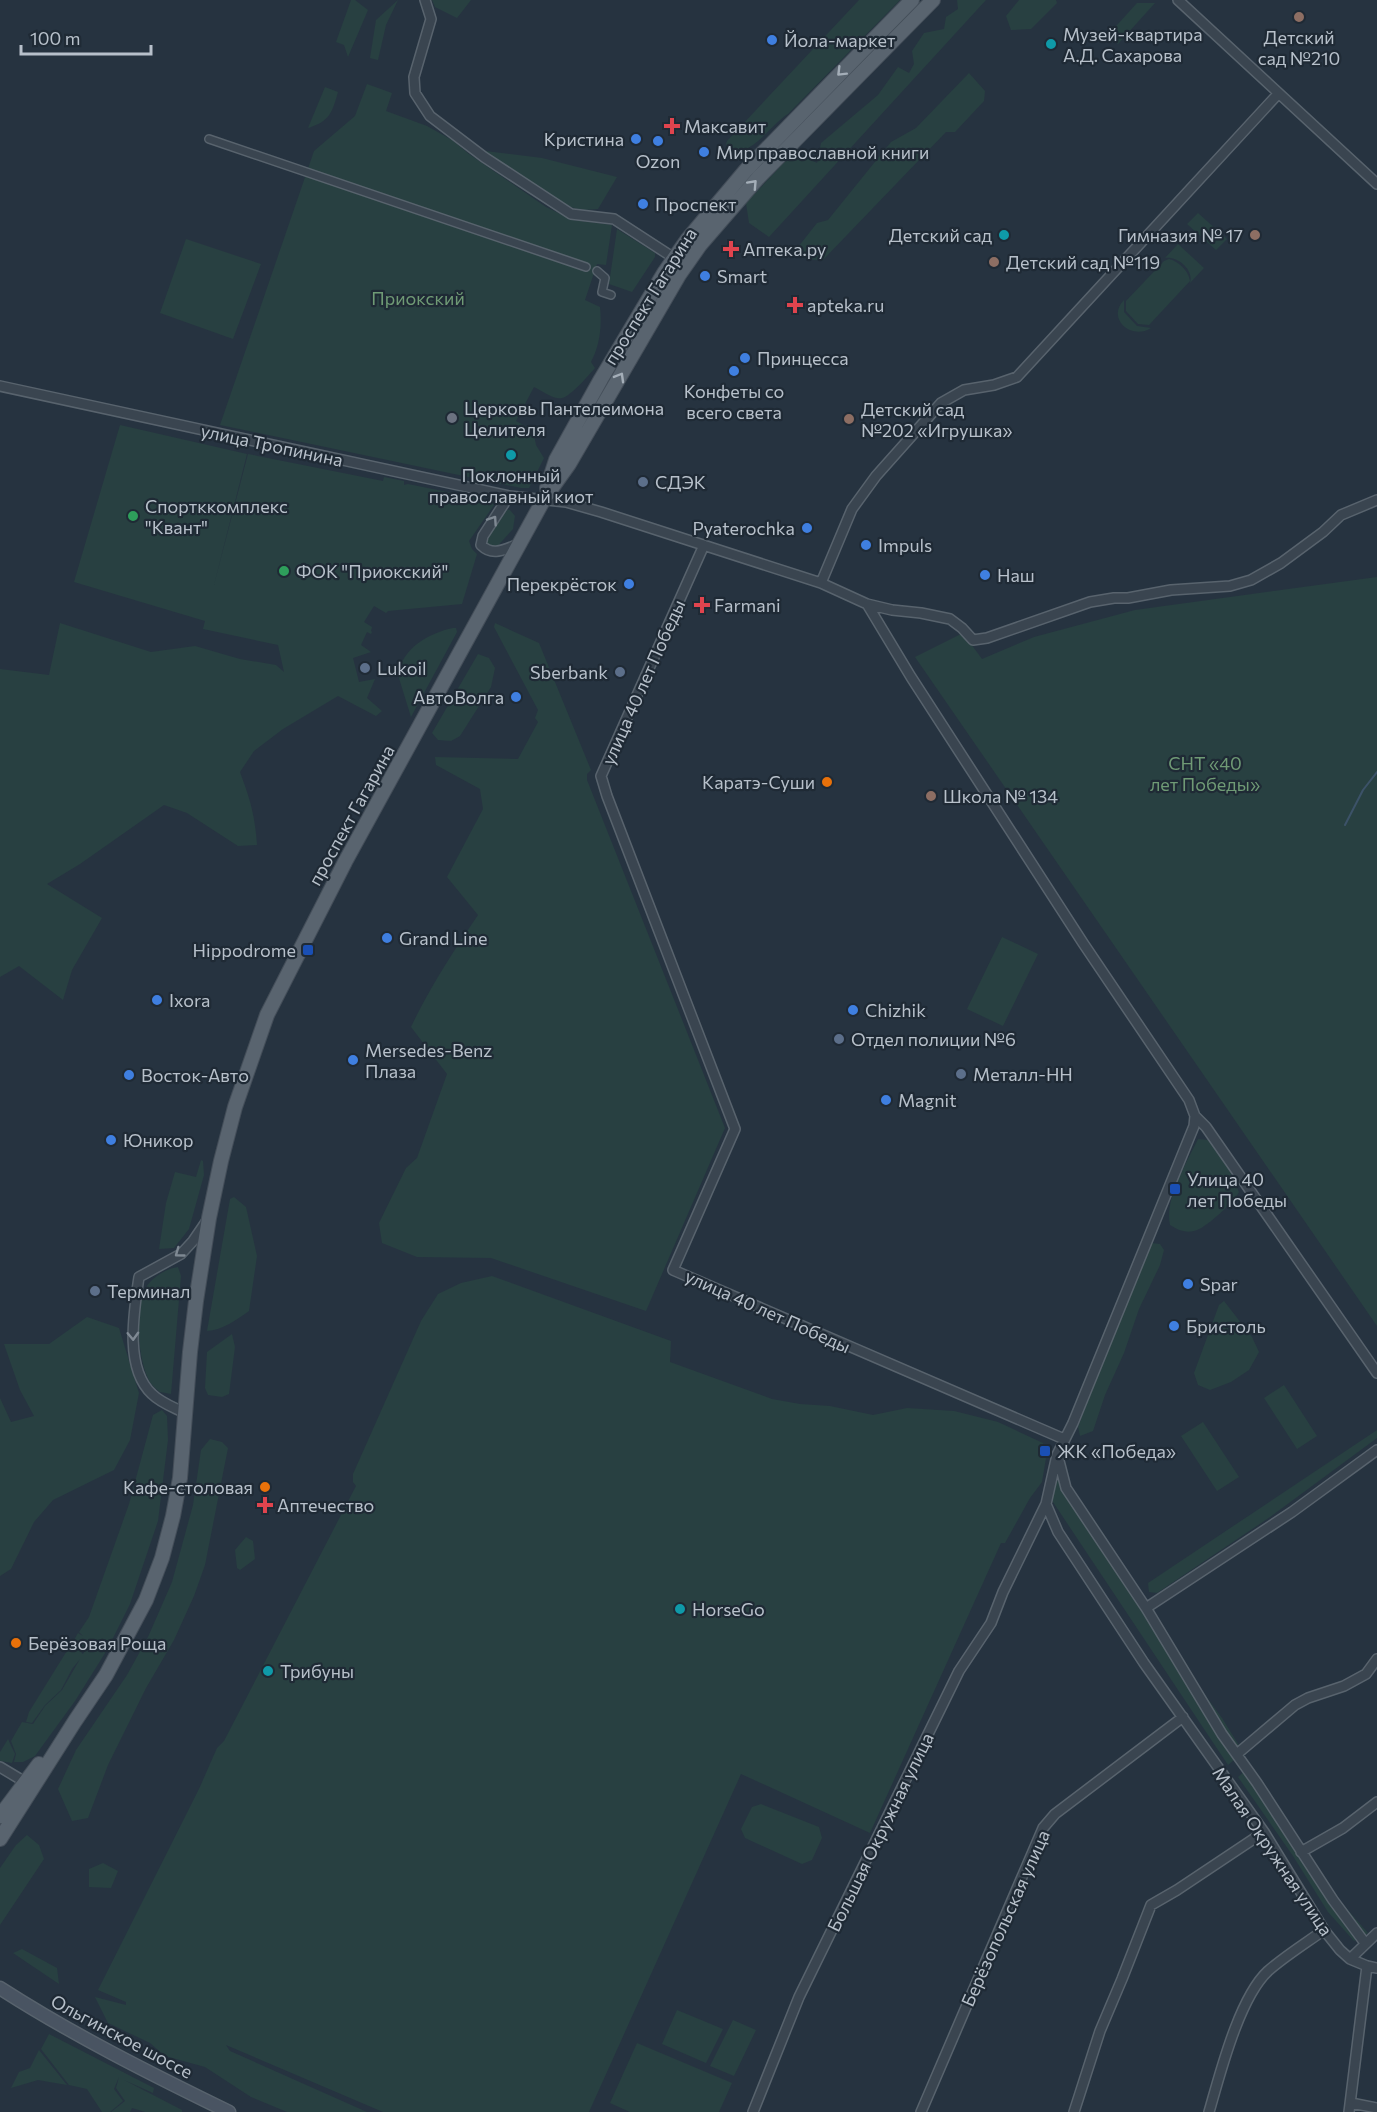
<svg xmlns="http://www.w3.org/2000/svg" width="1377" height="2112" font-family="Commissioner,sans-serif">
<rect width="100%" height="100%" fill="#263340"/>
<path fill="#284041" d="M351 0H355L368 10 348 57 344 45 336 42Z
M398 0 386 25 378 60 370 58 376 20Z
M432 0H471L457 18 435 7Z
M859 0H900L788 114C772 123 749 160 729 150L726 144 727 141Z
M957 0H986L769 237 749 223 746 203 795 151 817 163 821 143 878 95 898 67 909 73 914 64 912 51 924 33 944 29 946 17 958 9Z
M1019 0H1056L1057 3 1031 29 1011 30 1006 16Z
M1137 3H1155L1118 44 1108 35Z
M969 73 985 91 984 101 955 132H946L822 261 791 256 817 223 828 220 891 142 916 128Z
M367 84 392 93 386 111 427 126 452 140 469 154 546 207 573 220 612 225 606 265 597 264 585 300 600 307C602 326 600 345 591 362L595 368C588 376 571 396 562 398 554 400 541 390 534 387L516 421 533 430 536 445 544 458 529 488H521L220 425 314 151 355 116Z
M325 87 338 92C332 113 330 121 308 128Z
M485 151 542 158 617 177 598 209 584 210 570 207 483 153Z
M1198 213 1227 239 1216 250 1187 224Z
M617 229 655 253V257L632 292 609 284Z
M186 239 261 264 233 339 160 313Z
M1178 244 1204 268 1190 283C1194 270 1178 256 1165 258Z
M1169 259C1178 261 1189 271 1190 281L1149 325 1138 324 1126 311V301L1164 261Z
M1124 300V312L1137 326 1151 328C1131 341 1106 318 1124 300Z
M120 425 247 454 214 585 248 454 383 481 384 477 404 481V485L408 484 492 501 494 505 469 541 472 549 477 554 462 604 388 611 386 613 374 606 364 622 372 627 371 631 372 632 371 634 367 632 361 645 371 652 353 658 359 682 375 679 367 698 382 711 376 716 338 696 283 729 254 751 240 772C250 799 255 815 257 845L238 846 187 813 164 805 80 864 47 884 102 918 72 970 63 1000 19 966 0 977V669L49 675 60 623 151 652 195 646 240 659 276 665 284 672 278 645 203 629 205 621 74 582Z
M507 510H510L515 516 513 529 495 549 487 546V539Z
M1377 577V1326L915 657 963 633 982 659 1034 637 1135 610Z
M495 623 539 643 591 770 587 774V780L725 1128 646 1311 491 1258 417 1257 382 1243 379 1223 406 1168 417 1158 447 1074 411 1027C430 987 453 952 478 915L447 877 483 809 480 789 436 765 435 757 518 759 538 722 535 718 538 710 494 627Z
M453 628H456L457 632 411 717 398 675C402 648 429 633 453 628Z
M478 654 489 658 495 668 491 687 460 736 451 741 438 740 432 733Z
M1002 937 1038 954 1003 1026 967 1009Z
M1198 1139 1208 1140 1229 1170 1239 1192C1234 1202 1208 1226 1197 1230 1187 1234 1178 1230 1170 1225 1164 1200 1187 1162 1198 1139Z
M201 1160 203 1161 204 1175 189 1229 174 1248 159 1249 166 1203 175 1172 196 1177Z
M234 1197 246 1207 257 1256 249 1311C236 1320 223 1330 207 1331L230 1199Z
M1151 1243 1160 1244 1164 1250 1160 1265 1139 1309 1124 1353 1105 1395 1093 1431 1080 1436 1078 1427 1092 1389Z
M178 1267 181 1276 171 1394 160 1392C155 1388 150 1384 148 1378 138 1358 135 1311 144 1291 150 1278 165 1269 178 1267Z
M492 1276 671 1341 670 1362 772 1399 800 1404 830 1406 873 1415 907 1408 954 1411 998 1422 1043 1443 1046 1458 1042 1482 1030 1498 1005 1543H1001L870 1833 741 1774 589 2112H383L226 2045 230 2051 367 2112H287L251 2097 205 2067 165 2056 150 2043 108 2023 95 1997 126 2005V2002L98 1990 199 1789 217 1748 224 1741 356 1486 353 1482V1474L421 1321 438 1294 461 1283Z
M1224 1301 1252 1337 1259 1352 1249 1370 1231 1382 1210 1390 1198 1385 1194 1373 1219 1305Z
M87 1317 119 1328 139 1393 130 1440 114 1470 53 1500 34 1522 11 1569 0 1576V1398L11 1422 34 1416 20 1390 4 1344H49Z
M232 1334 235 1347 229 1394 222 1397 208 1395 205 1388 207 1352Z
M1284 1385 1317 1436 1297 1449 1264 1398Z
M162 1410 167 1416 168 1440 158 1521 130 1604 107 1650 75 1701 35 1756 23 1762H14L16 1754 11 1741 22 1722 33 1724 45 1706 62 1690 80 1659 72 1669 61 1690 45 1705 32 1723 26 1722 29 1712 73 1641 81 1645 82 1654 84 1653 81 1644 74 1640 78 1633 83 1636 79 1632 89 1617 129 1504 153 1415Z
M1203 1422 1239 1477 1217 1491 1181 1436Z
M1377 1430V1438L1270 1517 1157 1593 1149 1592 1148 1583Z
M210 1439 222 1442 228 1448 205 1565 194 1596 174 1640 146 1688 108 1765 88 1818 72 1821 58 1789 76 1750 127 1675 148 1637 172 1582 193 1505 201 1450Z
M1058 1480 1141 1608 1222 1718 1243 1752 1228 1765 1051 1499 1054 1487Z
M246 1537 253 1541 255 1559 240 1570 237 1568 235 1550Z
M8 1739 15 1754 12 1763 0 1761V1752Z
M1249 1767 1260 1779 1333 1893 1368 1933 1354 1941 1328 1912 1293 1856 1238 1777Z
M761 1804 819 1827 822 1838 812 1860 802 1864 745 1838 741 1829 752 1807Z
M27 1835 39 1845 44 1859 0 1925V1868L16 1845Z
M103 1863 118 1871 111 1888 89 1887V1869Z
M22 1949 57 1968 59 1984 13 1953Z
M677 2010 723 2029 706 2063 662 2044Z
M733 2020 756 2030 734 2076 710 2066Z
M49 2034 154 2088 153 2093 124 2080 182 2110V2112H145L132 2108 130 2112H111L125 2101 116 2088 119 2077 114 2089 123 2101 110 2112H102L87 2089 69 2085 41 2049Z
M637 2043 732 2083 719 2112H630L610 2103Z
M39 2050 67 2085 38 2080 11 2088 19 2072 30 2068Z"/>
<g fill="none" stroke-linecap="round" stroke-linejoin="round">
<path stroke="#3c5268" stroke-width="2" d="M1345 825 1363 790 1377 772"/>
<defs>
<path id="pedestrian" d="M209 139 586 267
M597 271 605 278 602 292 611 295"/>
<path id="minor" d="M425 0 431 19 414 77 415 93 430 116 484 157 571 214 614 219 674 258
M1178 0 1377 184
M0 386 509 496 566 502 601 512 821 583 867 604 911 677 1083 943 1189 1100 1195 1116 1206 1127 1377 1373
M509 496 483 536 481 545C493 557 505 549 519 544
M704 545 601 776 607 796 735 1129 673 1270 1064 1439
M821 583 852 509 876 476 941 403 964 390 994 385 1017 377 1278 94
M867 604 892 610 921 613 950 619 962 628 973 640 987 638 1090 602 1114 598H1128L1171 590 1230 586 1251 580 1281 563 1323 532 1341 515 1377 500
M185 1413C173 1407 161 1403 152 1394 124 1368 134 1311 139 1277L181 1254 193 1241 206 1222
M1058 1457 1066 1488 1146 1608 1222 1734 1257 1783 1333 1900 1365 1943
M1046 1504 1058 1532 1144 1663 1264 1832 1324 1930 1340 1950 1350 1959 1367 1966 1377 1968
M1146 1608 1292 1512 1377 1450
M1237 1754 1295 1705 1308 1698 1344 1686 1366 1674 1377 1659
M0 1767 25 1782
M1301 1852 1343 1828 1377 1802
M1350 1959 1377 1933
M1351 2103 1377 2108
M753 2112 799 1997 959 1671 991 1623 1003 1592 1046 1504 1057 1455 1073 1423 1194 1126 1195 1116
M921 2112 1043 1828 1055 1814 1183 1717
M1074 2112 1100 2031 1122 1979 1151 1905 1177 1890 1264 1832
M1209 2112C1220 2074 1239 1998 1268 1971 1285 1956 1306 1943 1324 1930
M1349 2112 1367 1966"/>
<path id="secondary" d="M0 1988C73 2035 151 2074 229 2112"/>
<path id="primary" d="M547 488 556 460 601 379 664 273 687 240 746 170 912 0
M0 1816 39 1764
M0 1839 75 1721 106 1675 146 1600 162 1558 173 1516 180 1478 190 1352 196 1301 209 1218 221 1161 235 1107 267 1015 345 862 544 499 569 464 679 275 700 245 758 178 933 0"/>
</defs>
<use href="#pedestrian" stroke="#58636d" stroke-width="10"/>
<use href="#minor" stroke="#58636d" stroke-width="12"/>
<use href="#secondary" stroke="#58636d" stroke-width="15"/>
<use href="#primary" stroke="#444e59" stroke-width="16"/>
<use href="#pedestrian" stroke="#3a4550" stroke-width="7"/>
<use href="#minor" stroke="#3a4550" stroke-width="9"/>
<use href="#secondary" stroke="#495462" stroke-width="12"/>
<use href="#primary" stroke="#59646f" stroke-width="14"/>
</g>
<defs><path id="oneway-chevron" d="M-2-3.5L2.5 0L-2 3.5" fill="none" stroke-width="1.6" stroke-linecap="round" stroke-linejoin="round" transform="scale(1.5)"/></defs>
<g stroke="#a4aeb8">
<use href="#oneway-chevron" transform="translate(841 72) rotate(135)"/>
<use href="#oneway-chevron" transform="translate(753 184) rotate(-47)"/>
<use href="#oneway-chevron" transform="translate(620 377) rotate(-60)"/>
</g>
<g stroke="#7f8993">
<use href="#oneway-chevron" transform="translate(493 520) rotate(-56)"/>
<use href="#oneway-chevron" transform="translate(179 1253) rotate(144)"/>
<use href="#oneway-chevron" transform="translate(133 1336) rotate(88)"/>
</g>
<g fill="#8d6e63" stroke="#1f2a35" stroke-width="2">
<circle cx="1299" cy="17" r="6"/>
<circle cx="1255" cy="235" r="6"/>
<circle cx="994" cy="262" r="6"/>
<circle cx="849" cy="419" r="6"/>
<circle cx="931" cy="796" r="6"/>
</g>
<g fill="#3f7fe0" stroke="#1f2a35" stroke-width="2">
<circle cx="772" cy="40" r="6"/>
<circle cx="636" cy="139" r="6"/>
<circle cx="658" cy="141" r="6"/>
<circle cx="704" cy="152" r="6"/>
<circle cx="643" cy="204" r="6"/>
<circle cx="705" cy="276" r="6"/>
<circle cx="745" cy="358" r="6"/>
<circle cx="734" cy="371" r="6"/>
<circle cx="807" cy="528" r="6"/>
<circle cx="866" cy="545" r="6"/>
<circle cx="985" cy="575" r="6"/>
<circle cx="629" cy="584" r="6"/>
<circle cx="516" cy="697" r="6"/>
<circle cx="387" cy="938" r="6"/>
<circle cx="157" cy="1000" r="6"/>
<circle cx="853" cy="1010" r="6"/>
<circle cx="353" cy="1060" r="6"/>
<circle cx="129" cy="1075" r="6"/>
<circle cx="886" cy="1100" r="6"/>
<circle cx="111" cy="1140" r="6"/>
<circle cx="1188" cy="1284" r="6"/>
<circle cx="1174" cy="1326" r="6"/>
</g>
<g fill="#0f9aa8" stroke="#1f2a35" stroke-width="2">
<circle cx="1051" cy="44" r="6"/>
<circle cx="1004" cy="235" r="6"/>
<circle cx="511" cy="455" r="6"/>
<circle cx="680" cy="1609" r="6"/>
<circle cx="268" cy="1671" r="6"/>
</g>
<g fill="#e0444e" stroke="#1f2a35" stroke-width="2">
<path d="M669 117h6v6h6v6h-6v6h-6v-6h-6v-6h6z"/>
<path d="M728 240h6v6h6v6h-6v6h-6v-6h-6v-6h6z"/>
<path d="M792 296h6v6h6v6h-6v6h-6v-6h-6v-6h6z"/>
<path d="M699 596h6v6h6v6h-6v6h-6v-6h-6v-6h6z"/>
<path d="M262 1496h6v6h6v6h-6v6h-6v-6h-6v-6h6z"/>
</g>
<circle fill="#6b7280" stroke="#1f2a35" stroke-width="2" cx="452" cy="418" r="6"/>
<g fill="#5c6f8a" stroke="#1f2a35" stroke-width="2">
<circle cx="643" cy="482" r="6"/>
<circle cx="365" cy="668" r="6"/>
<circle cx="620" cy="672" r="6"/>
<circle cx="839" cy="1039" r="6"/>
<circle cx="961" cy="1074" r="6"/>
<circle cx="95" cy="1291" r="6"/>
</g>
<g fill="#2e9e5b" stroke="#1f2a35" stroke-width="2">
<circle cx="133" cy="516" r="6"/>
<circle cx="284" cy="571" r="6"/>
</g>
<g fill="#e8710a" stroke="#1f2a35" stroke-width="2">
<circle cx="827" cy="782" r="6"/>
<circle cx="265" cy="1487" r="6"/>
<circle cx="16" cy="1643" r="6"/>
</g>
<g fill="#1a4fb4" stroke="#1f2a35" stroke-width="2">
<rect x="302" y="944" width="12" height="12" rx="3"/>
<rect x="1169" y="1183" width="12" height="12" rx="3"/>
<rect x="1039" y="1445" width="12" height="12" rx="3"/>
</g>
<g text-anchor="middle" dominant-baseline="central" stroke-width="4.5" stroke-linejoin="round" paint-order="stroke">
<g font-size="18" fill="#b7c0ca" stroke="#1f2a35" text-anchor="start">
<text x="1063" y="34">Музей-квартира<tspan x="1063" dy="21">А.Д. Сахарова</tspan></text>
<text x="1299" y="37" text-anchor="middle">Детский<tspan x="1299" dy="21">сад №210</tspan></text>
<text x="784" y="40">Йола-маркет</text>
<text x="684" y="126">Максавит</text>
<text x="624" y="139" text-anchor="end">Кристина</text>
<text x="716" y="152">Мир православной книги</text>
<text x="658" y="161" text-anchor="middle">Ozon</text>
<text x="655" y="204">Проспект</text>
<text x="992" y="235" text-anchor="end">Детский сад</text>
<text x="1243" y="235" text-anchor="end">Гимназия № 17</text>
<text x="743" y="249">Аптека.ру</text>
<text x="1006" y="262">Детский сад №119</text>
<text x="717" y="276">Smart</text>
<text x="807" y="305">apteka.ru</text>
<text x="757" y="358">Принцесса</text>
<text x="734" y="391" text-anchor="middle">Конфеты со<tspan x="734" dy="21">всего света</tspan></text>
<text x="464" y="408">Церковь Пантелеимона<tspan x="464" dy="21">Целителя</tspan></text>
<text x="861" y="409">Детский сад<tspan x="861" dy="21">№202 «Игрушка»</tspan></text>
<text x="511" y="475" text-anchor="middle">Поклонный<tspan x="511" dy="21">православный киот</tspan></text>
<text x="655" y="482">СДЭК</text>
<text x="145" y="506">Спортккомплекс<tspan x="145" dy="21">"Квант"</tspan></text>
<text x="795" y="528" text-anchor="end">Pyaterochka</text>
<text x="878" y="545">Impuls</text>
<text x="296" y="571">ФОК "Приокский"</text>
<text x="997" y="575">Наш</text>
<text x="617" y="584" text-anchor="end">Перекрёсток</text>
<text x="714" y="605">Farmani</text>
<text x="377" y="668">Lukoil</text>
<text x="608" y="672" text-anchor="end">Sberbank</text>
<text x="504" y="697" text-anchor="end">АвтоВолга</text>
<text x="815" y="782" text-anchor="end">Каратэ-Суши</text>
<text x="943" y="796">Школа № 134</text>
<text x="399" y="938">Grand Line</text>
<text x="296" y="950" text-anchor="end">Hippodrome</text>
<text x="169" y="1000">Ixora</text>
<text x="865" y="1010">Chizhik</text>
<text x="851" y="1039">Отдел полиции №6</text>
<text x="365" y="1050">Mersedes-Benz<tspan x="365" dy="21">Плаза</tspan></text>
<text x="973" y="1074">Металл-НН</text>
<text x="141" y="1075">Восток-Авто</text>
<text x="898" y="1100">Magnit</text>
<text x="123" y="1140">Юникор</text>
<text x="1187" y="1179">Улица 40<tspan x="1187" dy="21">лет Победы</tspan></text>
<text x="1200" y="1284">Spar</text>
<text x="107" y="1291">Терминал</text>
<text x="1186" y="1326">Бристоль</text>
<text x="1057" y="1451">ЖК «Победа»</text>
<text x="253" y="1487" text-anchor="end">Кафе-столовая</text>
<text x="277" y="1505">Аптечество</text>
<text x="692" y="1609">HorseGo</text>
<text x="28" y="1643">Берёзовая Роща</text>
<text x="280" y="1671">Трибуны</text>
</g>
<g font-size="18" fill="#b7c0ca" stroke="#1f2a35">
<text transform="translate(650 296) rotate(-58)">проспект Гагарина</text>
<text transform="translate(272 445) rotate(12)">улица Тропинина</text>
<text transform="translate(643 682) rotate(-66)">улица 40 лет Победы</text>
<text transform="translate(351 815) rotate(-61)">проспект Гагарина</text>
<text transform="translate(768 1311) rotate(24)">улица 40 лет Победы</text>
<text transform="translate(880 1832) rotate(-64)">Большая Окружная улица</text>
<text transform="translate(1273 1851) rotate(56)">Малая Окружная улица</text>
<text transform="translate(1005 1918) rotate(-66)">Берёзопольская улица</text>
<text transform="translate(122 2036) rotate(28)">Ольгинское шоссе</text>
</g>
<g font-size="18" fill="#6f9a75" stroke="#1f2a35">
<text x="418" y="298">Приокский</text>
<text x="1205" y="763">СНТ «40<tspan x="1205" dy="21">лет Победы»</tspan></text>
</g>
</g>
<path d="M21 45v9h130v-9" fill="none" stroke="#b7c0ca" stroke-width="3"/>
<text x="30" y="45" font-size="18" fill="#b7c0ca" stroke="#1f2a35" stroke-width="4.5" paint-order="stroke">100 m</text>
</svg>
